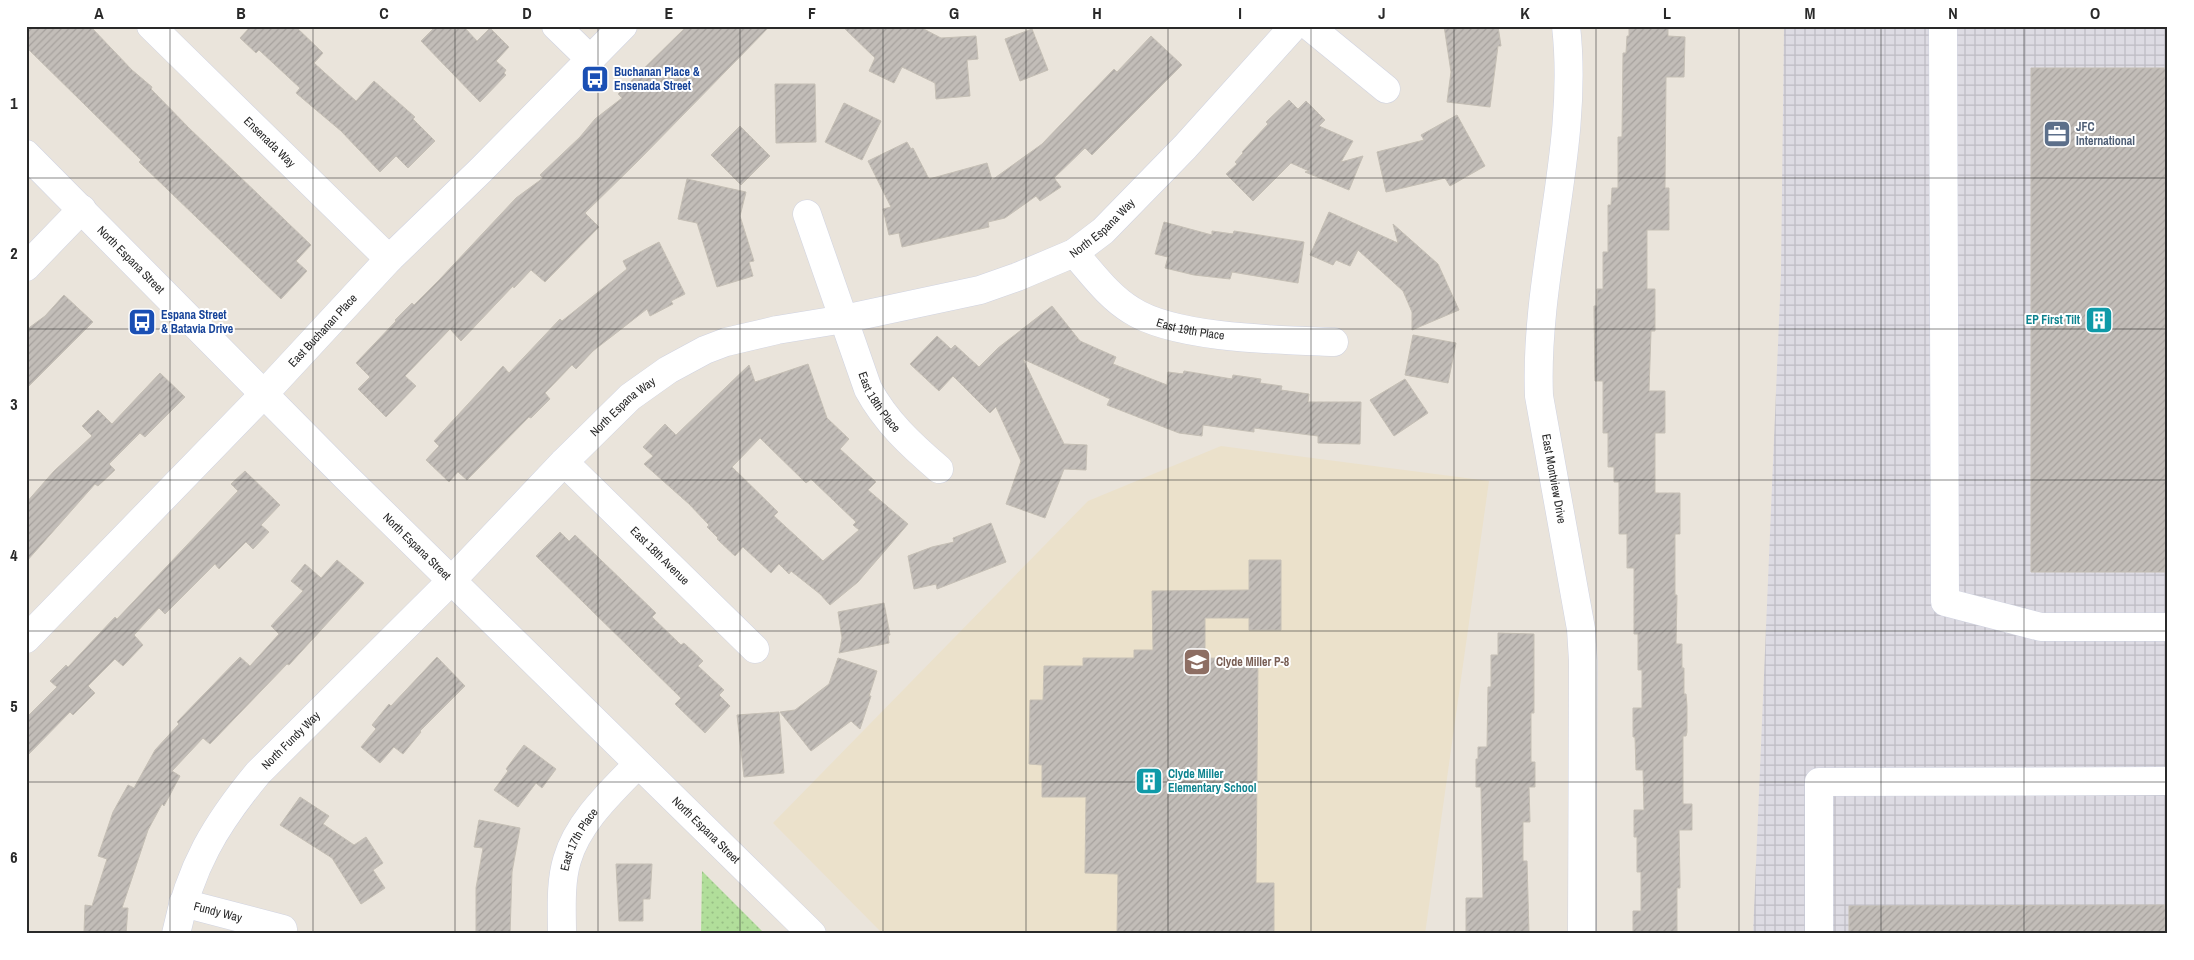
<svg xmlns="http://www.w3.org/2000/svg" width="2194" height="960" viewBox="0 0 2194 960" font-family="'Archivo Narrow',sans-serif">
<defs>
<pattern id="industrial-grid" width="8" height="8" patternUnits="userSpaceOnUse" patternTransform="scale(1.25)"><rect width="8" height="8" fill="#dddbe3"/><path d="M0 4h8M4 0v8" fill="none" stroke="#bebcc3"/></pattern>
<pattern id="grass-dots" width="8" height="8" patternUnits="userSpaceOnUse" patternTransform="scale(1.25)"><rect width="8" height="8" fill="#b1de9a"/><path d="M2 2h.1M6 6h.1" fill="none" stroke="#98be85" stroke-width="1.8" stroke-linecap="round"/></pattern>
<pattern id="building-hatch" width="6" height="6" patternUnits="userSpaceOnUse" patternTransform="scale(1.25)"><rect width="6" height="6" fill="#c2bdb8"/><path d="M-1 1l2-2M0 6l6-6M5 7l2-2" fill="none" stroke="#a7a29e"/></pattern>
</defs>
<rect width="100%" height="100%" fill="#eae4db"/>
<!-- industrial -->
<path fill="url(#industrial-grid)" d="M1784,26H2168V934H1753L1781,274Z"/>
<!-- education -->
<path fill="#ebe1cb" d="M1221,446L1489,481L1425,934H883L773,823L1088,501Z"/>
<!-- grass -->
<path fill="url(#grass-dots)" d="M702,871L765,934H701Z"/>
<!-- building -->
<path fill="url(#building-hatch)" stroke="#c5bfb5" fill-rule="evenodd" d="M26,26H90L132,70L152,87L151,89L189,128L311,245L296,261L307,271L281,299L139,162L141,160L26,47Z
M251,26H295L323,53L314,63L356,101L374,81L415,117L413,119L435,141L408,168L396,156L380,172L341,131L296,93L300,88L259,50L256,53L240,38Z
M436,26H463L477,41L490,28L509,47L496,61L506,70L504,73L506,75L480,102L421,41Z
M687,26H770L638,161L585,213L599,227L545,282L531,270L514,288L513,286L461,341L450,329L405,376L416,386L386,417L358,389L370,377L356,363L396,321L395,320L412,303L414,305L440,279L516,198L543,178L540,175L580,137L595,119L622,98L618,94Z
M842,26H918L941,38L976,36L978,59L967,60L970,96L936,99L935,83L902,67L894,83L869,71L875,58Z
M1444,26H1498L1501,46H1498L1490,107L1447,102L1451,72Z
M1629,26H1668V36L1685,37L1684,77H1666L1665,188H1669V230H1647V289H1655V331H1651L1649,391H1665V433H1655V493H1680V534H1675V595H1677L1676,644H1682V668H1684V694H1686L1687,706V732L1686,736H1683V804H1692V830H1679L1680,881V888H1677V934H1633V911H1641V872H1637V837H1634V810H1644L1643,770H1636L1635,737H1633V708H1642V670H1638V634H1634V568H1627V534H1619V482H1614V467H1608V433H1603V381H1595L1594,306H1597V289H1603V252H1608V205H1611L1612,188H1618V137H1622L1623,53H1626L1627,36H1629Z
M1032,29L1048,70L1020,81L1005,39Z
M1151,36L1182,65L1092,155L1085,148L1054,178L1061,187L1040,201L1036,196L1005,218L988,222L989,227L902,247L899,233L889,235L883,209L891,207L868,161L907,142L911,149L913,148L929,179L987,163L992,180L1042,144L1114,69L1117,72Z
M2031,68H2168V572H2031Z
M775,84H815L816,142L776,143Z
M1289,100L1298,109L1306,101L1325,120L1319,126L1353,141L1341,162L1363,156L1349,190L1305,172L1309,171L1291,163L1253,201L1226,174L1237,164L1235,162L1243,153L1242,152L1268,124L1266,122Z
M844,103L881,121L862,160L825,142Z
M1457,115L1485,166L1450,186L1445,178L1386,192L1377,152L1424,140L1421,135Z
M740,126L770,156L741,185L711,155Z
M687,179L746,192L740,216L754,261L749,262L753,276L717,287L697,223L678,219Z
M1329,212L1398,243L1393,224L1438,264L1459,310L1412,330V312L1403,291L1358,250L1350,266L1336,260L1333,265L1310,255Z
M1164,222L1212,235V231L1233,234L1234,231L1304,242L1298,283L1232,272L1230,279L1194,275L1165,268L1168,257L1155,254Z
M659,242L685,294L671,301L673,304L650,316L647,309L593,351L576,369L572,365L545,393L550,399L531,418L529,417L467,480L458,472L449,482L426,460L439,446L434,441L503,366L509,373L560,319L562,321L627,269L623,261Z
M64,295L93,322L26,389V330L45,316Z
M1052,306L1080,341L1116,357L1113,364L1167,385L1168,372L1183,374L1184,371L1232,379L1233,375L1261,379L1260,383L1282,386L1281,390L1309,394L1308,402H1361L1360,444L1318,443V436L1254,428V432L1203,425L1202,436L1179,433L1107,405L1110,399L1023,359L1064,444L1087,445L1086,470L1064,469L1045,518L1006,504L1021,461L996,407L990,413L953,376L939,391L910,364L937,336L951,349L955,345L979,367L998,348Z
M1413,335L1456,343L1448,383L1405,375Z
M808,364L827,418L849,439L840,449L876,482L868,490L908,524L858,582L830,605L820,594L791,571L789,574L779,564L771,573L743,547L735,556L717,539L718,538L707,527L709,525L689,504L644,464L653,456L643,447L665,424L676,435L749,365L755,382ZM760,438L806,483L811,479L856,522L853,525L859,530L823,561L774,516L778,512L732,467Z
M160,373L185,397L145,437L140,433L109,464L115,470L98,486L95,484L26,562V503L54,471L92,436L82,426L98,410L112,424Z
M1405,379L1428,413L1394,436L1370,400Z
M245,471L280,505L261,525L269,532L253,549L246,542L219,569L215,564L165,614L159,608L134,635L143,645L123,666L115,659L88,686L95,693L73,715L70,712L26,757V718L57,687L50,681L66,665L68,667L115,617L117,619L238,491L231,484Z
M991,523L1006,562L937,589L936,584L914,589L908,556L932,547L954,542L953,538Z
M560,532L569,541L575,535L656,613L652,617L681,645L684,643L703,661L698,666L724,690L719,695L730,706L705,733L675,704L681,698L536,556Z
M337,560L364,583L289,665L287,664L210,744L203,738L172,771L180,776L164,806L162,804L148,830L122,908H128L126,934H91L84,932L85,905L92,906L107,859L98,856L113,812L128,785L134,788L155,750L179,724L177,722L240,657L250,666L279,634L271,626L303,591L291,581L305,564L321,578Z
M1249,560H1281V630H1249V618H1205V658L1258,659L1256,883H1274V934H1117L1118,874L1085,873L1086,797H1042V765L1029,764L1030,700H1043L1044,666H1083V658H1134V650H1153L1152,591L1249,590Z
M884,603L890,635H888L889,643L839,653L842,638L838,612Z
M1498,633L1534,634V713H1531V762H1535V787H1529L1530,822H1523V861H1527L1529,934H1466V898H1483L1481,787H1476V759H1478V747H1487L1488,687H1491V655H1498Z
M437,657L465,686L420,731L421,732L403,754L394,747L380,763L361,747L376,729L372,725L389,704L391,706Z
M838,658L877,671L869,696H871L860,729L851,721L811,751L780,712L795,710L829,684Z
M779,712L784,773L744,777L737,715Z
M524,745L556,769L542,788L536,783L518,807L494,790L508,771L506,769Z
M300,797L329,816L323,824L354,845L366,837L383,863L373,870L385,888L361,904L332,858L280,825Z
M479,820L520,828L512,872L510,934H476V888L483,848L474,847Z
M616,864H652L650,899H643V921H619Z
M2168,905V934H1849V906Z"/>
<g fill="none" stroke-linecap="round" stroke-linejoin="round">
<!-- minor casing -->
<g stroke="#d0d3e1" stroke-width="29">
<g id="minor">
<path id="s1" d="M151,26L389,259"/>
<path d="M556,26L591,60"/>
<path d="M1309,26L1386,89"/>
<path id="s2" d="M1566,26C1580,149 1534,272 1539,396L1581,629L1583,661L1582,934"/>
<path d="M1943,26L1945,602L2041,627H2168"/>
<path id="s3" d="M26,154L347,478L812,934"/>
<path id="s4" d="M807,214L868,389C886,422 911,445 939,469"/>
<path id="s5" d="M1074,253C1092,273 1108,296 1131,310C1175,339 1281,340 1334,342"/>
<path d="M26,267L82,209"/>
<path id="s6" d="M564,462L755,649"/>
<path id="s7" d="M26,639L263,395L389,259L481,170L623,26"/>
<path id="s8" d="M183,903L283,929"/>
<path id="s9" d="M176,934C190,867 215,825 258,773L452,580L564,462L630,397L668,370L705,350L726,342L777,330L844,319L980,290L1017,277L1074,253L1103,231L1185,147L1294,26"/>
<path id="s10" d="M562,934C562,910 560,883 567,860C578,822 611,792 638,764"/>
<path d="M1819,934V782L2168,781"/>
</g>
</g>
<!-- path -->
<path stroke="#c3c3c3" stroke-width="3" stroke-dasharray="4 2.5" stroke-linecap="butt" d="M2167,867H2168"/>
<!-- minor -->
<use href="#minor" stroke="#fff" stroke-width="28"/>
</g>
<!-- grid -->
<path fill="none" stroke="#292929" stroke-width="1" stroke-opacity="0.55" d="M170,26V934M313,26V934M455,26V934M598,26V934M740,26V934M883,26V934M1026,26V934M1168,26V934M1311,26V934M1454,26V934M1596,26V934M1739,26V934M1881,26V934M2024,26V934M26,178H2168M26,329H2168M26,480H2168M26,631H2168M26,782H2168"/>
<!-- icons -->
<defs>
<g id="bus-square" transform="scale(1.4375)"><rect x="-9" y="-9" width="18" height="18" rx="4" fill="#1a4fb4" stroke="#fff"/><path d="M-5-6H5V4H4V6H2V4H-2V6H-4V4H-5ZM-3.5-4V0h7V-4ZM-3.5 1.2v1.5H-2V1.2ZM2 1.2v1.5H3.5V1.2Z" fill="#fff"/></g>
<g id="office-square" transform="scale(1.4375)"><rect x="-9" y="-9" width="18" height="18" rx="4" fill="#5c6f8a" stroke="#fff"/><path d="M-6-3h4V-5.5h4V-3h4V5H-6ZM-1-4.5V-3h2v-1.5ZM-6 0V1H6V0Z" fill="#fff"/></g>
<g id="building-square" transform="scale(1.4375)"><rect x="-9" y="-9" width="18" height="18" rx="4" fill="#0f9aa8" stroke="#fff"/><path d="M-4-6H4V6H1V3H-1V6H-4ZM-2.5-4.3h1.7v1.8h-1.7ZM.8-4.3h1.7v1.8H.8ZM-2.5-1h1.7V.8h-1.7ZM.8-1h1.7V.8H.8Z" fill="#fff"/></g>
<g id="school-square" transform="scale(1.4375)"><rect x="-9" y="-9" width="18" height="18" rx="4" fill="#8d6e63" stroke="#fff"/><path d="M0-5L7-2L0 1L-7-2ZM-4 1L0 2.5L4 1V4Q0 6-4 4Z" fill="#fff"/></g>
</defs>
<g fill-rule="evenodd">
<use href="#bus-square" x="595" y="79"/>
<use href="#office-square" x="2057" y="134"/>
<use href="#building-square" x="2099" y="320"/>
<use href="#bus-square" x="142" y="322"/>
<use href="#school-square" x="1197" y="662"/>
<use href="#building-square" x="1149" y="781"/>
</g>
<g text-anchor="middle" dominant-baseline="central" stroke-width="4" stroke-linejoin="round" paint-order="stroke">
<!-- transit labels -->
<g font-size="12" font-weight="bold" fill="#164399" stroke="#fff" text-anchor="start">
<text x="614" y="72">Buchanan Place &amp;<tspan x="614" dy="14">Ensenada Street</tspan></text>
<text x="161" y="315">Espana Street<tspan x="161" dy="14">&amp; Batavia Drive</tspan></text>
</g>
<!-- service labels -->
<g font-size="12" font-weight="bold" fill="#4e5e75" stroke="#fff" text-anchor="start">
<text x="2076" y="127">JFC<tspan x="2076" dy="14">International</tspan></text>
</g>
<!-- street labels -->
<g font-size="12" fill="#292929" stroke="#fff">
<text stroke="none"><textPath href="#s1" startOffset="166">Ensenada Way</textPath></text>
<text stroke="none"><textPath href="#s9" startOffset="1221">North Espana Way</textPath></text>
<text stroke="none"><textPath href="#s3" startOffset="149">North Espana Street</textPath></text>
<text stroke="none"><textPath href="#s5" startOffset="144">East 19th Place</textPath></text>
<text stroke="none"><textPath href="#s7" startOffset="428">East Buchanan Place</textPath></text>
<text stroke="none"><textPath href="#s4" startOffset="202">East 18th Place</textPath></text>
<text stroke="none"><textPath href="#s9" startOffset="700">North Espana Way</textPath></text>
<text stroke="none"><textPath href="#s2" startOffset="456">East Montview Drive</textPath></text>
<text stroke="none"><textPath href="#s3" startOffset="554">North Espana Street</textPath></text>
<text stroke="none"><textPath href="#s6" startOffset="134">East 18th Avenue</textPath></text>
<text stroke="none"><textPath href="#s9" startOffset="229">North Fundy Way</textPath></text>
<text stroke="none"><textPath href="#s3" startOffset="959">North Espana Street</textPath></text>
<text stroke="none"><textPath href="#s10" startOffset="98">East 17th Place</textPath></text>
<text stroke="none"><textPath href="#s8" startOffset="36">Fundy Way</textPath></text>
</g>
<!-- culture labels -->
<g font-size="12" font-weight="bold" fill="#0d838f" stroke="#fff" text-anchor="end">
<text x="2080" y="320">EP First Tilt</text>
<text x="1168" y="774" text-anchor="start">Clyde Miller<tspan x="1168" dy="14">Elementary School</tspan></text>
</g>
<!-- education labels -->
<g font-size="12" font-weight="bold" fill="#785e54" stroke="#fff" text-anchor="start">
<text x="1216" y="662">Clyde Miller P-8</text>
</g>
</g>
<!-- border -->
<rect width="2194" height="960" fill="none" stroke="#ffffff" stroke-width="55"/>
<rect x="28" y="28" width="2138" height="904" fill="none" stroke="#292929" stroke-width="2"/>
<g font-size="16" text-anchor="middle" font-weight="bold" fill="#292929">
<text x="99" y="19">A</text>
<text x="241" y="19">B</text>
<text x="384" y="19">C</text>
<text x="527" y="19">D</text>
<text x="669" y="19">E</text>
<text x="812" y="19">F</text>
<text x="954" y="19">G</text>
<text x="1097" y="19">H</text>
<text x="1240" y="19">I</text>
<text x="1382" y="19">J</text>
<text x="1525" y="19">K</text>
<text x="1667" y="19">L</text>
<text x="1810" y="19">M</text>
<text x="1953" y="19">N</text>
<text x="2095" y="19">O</text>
<text x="14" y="109">1</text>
<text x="14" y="259">2</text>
<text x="14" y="410">3</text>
<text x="14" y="561">4</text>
<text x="14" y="712">5</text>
<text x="14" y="863">6</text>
</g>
</svg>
